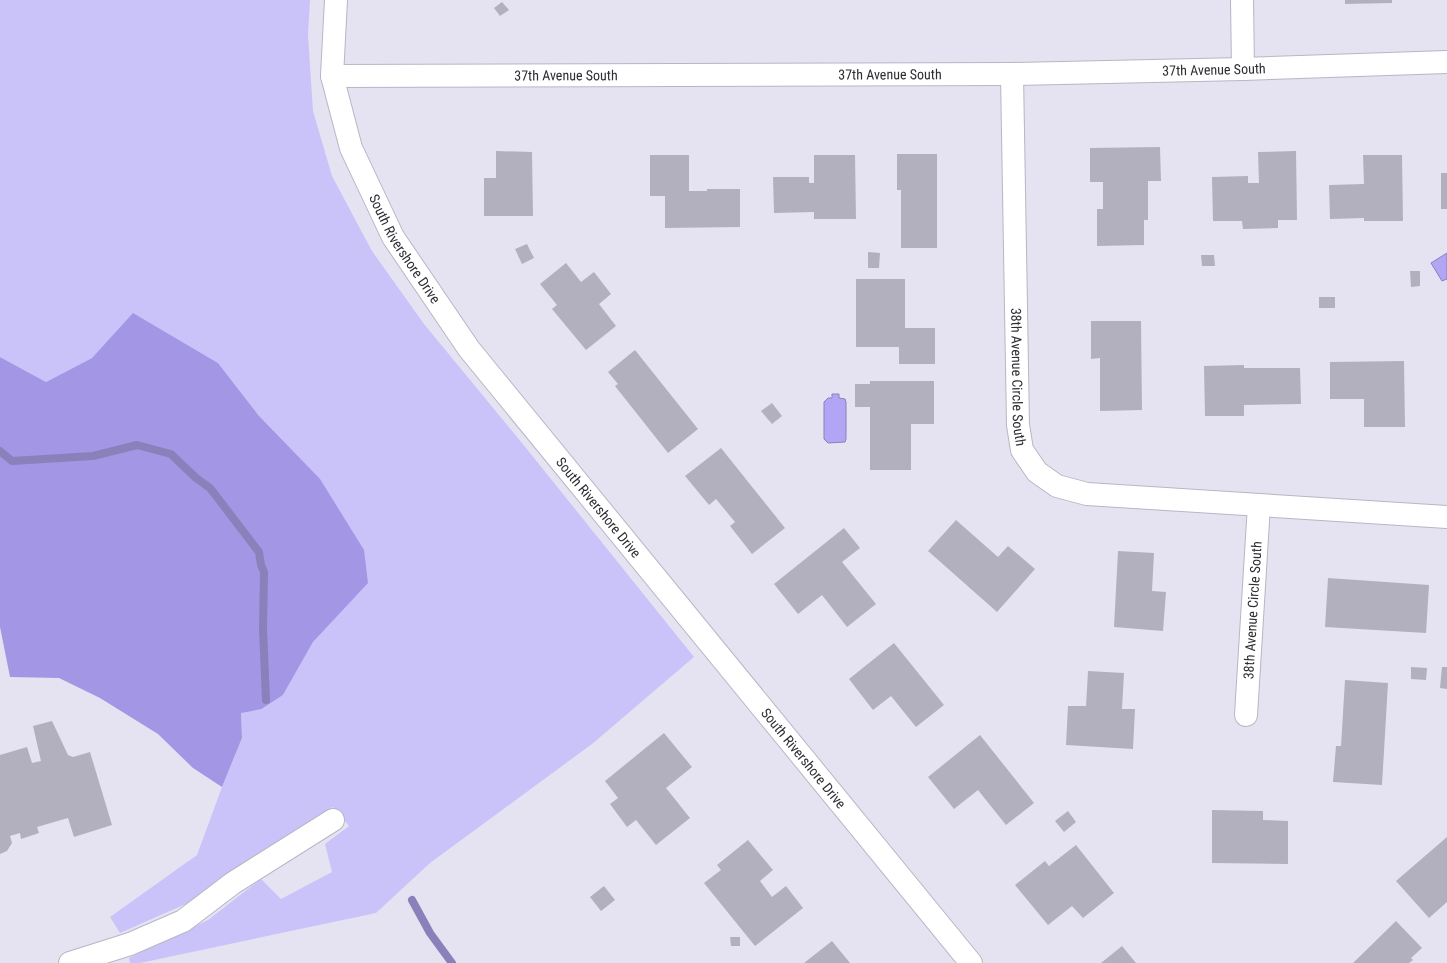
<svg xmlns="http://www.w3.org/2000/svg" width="1447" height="963" viewBox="0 0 1447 963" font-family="'Roboto Condensed',sans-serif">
<rect width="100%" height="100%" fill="#e5e3f2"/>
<!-- green -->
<path fill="#cac3f9" d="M0,0H310L308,35L313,111L332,176L372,251L424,324L522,443L694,657L592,744L430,863L376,913L140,963H130L129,958L208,920L261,879L281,899L332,872L325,844L349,826L333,807L243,863L188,903L120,933L110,917L197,855L222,787L242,738L241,712L263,709L283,695L313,642L367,583L259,416L218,363L134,314L92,358L46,382L0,357Z"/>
<!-- forest -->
<path fill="#a396e5" d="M133,313L218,363L259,416L320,479L364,550L368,583L313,642L283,695L262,709L241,713L242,738L222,787L193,768L158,734L100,698L59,678L10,677L0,627V357L46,382L92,358Z"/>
<!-- water -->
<path fill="#b2a5f5" stroke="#8a81bb" d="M1447,253V279L1442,281L1431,263Z
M832,394H839V398L845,399L846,402V439L845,442L828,443L824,439V402L828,398H832Z"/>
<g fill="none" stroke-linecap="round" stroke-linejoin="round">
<!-- stream -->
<path stroke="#8a81bb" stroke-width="8" d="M0,451L12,461L93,456L137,445L171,454L196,478L210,488L259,552L261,565L264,572L263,629L266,700
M412,900L430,933L452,963"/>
</g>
<!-- building -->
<path fill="#b2b0bf" d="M1345,0H1392V3L1345,4Z
M502,2L509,10L500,16L494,8Z
M1160,147L1161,181H1148V220H1144V245L1097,246V209H1103V182H1090V148Z
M496,151L532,152L533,216H484V178H496Z
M1296,151L1297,220H1278V228L1243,229L1242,221H1213L1212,177L1248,176V183H1259L1258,152Z
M897,154H937V248H901V190H897Z
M650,155H689V191H707V189H740V227L665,228V196H650Z
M814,155H855L856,219H814V212L774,213L773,177H809V183H814Z
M1363,155H1402L1403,221H1364V218L1330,219L1329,185L1364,184Z
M1441,173H1447V209H1441Z
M527,244L534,258L522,264L515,249Z
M868,252L880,253L879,268H868Z
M1201,255H1214L1215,266H1202Z
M566,263L581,282L594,272L611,294L599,304L616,326L586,350L552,309L557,305L540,284Z
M1410,271H1420V286L1411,287Z
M856,279H905V328H935V364H899V347H856Z
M1319,297H1335V308H1319Z
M1091,321H1141L1142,410L1100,411V358L1091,359Z
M635,350L698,429L668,453L615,386L618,384L608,372Z
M1404,361L1405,427H1364V399H1330V362Z
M1244,365V368H1300L1301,404L1244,405V416H1205L1204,366Z
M870,381H934V424H911V470H870V407H855V384H870Z
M772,403L782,416L772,424L761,411Z
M721,448L785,528L752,554L730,526L735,522L716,499L709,505L685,476Z
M956,520L998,557L1008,546L1035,569L997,612L928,551Z
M844,528L860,548L842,562L876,604L847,627L822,595L798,614L774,584Z
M1118,551L1154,553L1152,591L1166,592L1163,631L1114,627Z
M1328,578L1429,585L1426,633L1325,627Z
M894,643L944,705L916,727L891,696L873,710L849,679Z
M1411,667L1427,668L1426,680L1411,679Z
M1442,667H1447V689L1440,688Z
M1088,671L1124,673L1122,709H1135L1133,749L1066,745L1068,706H1086Z
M1345,680L1388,683L1382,785L1333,782L1336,746H1341Z
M52,721L68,755L73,757L90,752L112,825L74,837L68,818L37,827L39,833L21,839L20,833L10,836L12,843L7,851L0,854V755L27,747L32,763L41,761L33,726Z
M664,733L692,767L666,788L690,818L656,845L636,820L627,827L610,804L618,798L605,781Z
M980,735L1034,803L1006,825L978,790L954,809L928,777Z
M1212,810L1263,811V820L1288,821V864L1212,863Z
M1068,811L1076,822L1064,832L1055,821Z
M1447,837V902L1429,918L1396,881Z
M748,840L773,870L760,881L772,897L786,886L803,908L755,946L704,883L721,870L717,865Z
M1076,845L1114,893L1083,918L1072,906L1048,925L1015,885L1045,861L1049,866Z
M604,886L615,900L601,911L590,897Z
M1396,921L1422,948L1411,958L1413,960L1409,963H1353Z
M730,937H740V946H731Z
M832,941L850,963H804Z
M1122,946L1136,963H1101Z"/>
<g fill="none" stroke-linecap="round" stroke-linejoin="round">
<!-- minor casing -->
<g stroke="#b7b6c5" stroke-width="24">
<g id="minor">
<path id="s1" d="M336,0L332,76L351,148L393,237L469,349L971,963"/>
<path d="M1242,0L1243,69"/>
<path id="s2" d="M1012,74L1018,425L1022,450L1037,472L1057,486L1087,494L1447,517"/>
<path id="s3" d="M332,76L1012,74L1243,69L1447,62"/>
<path id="s4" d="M1246,715L1259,505"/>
<path d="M70,963L130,944L183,921L233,883L333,820"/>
</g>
</g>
<!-- minor -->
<use href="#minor" stroke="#fff" stroke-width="22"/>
</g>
<g text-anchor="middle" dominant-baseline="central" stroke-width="3.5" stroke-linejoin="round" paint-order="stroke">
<!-- street labels -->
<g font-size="14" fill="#2e2d33" stroke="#f2f1fd">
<text stroke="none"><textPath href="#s3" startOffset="882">37th Avenue South</textPath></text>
<text stroke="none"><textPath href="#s3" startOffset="558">37th Avenue South</textPath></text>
<text stroke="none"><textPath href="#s3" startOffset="234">37th Avenue South</textPath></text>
<text stroke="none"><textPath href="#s1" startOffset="265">South Rivershore Drive</textPath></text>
<text stroke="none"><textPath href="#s2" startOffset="303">38th Avenue Circle South</textPath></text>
<text stroke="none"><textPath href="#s1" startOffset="589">South Rivershore Drive</textPath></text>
<text stroke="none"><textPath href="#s4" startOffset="105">38th Avenue Circle South</textPath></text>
<text stroke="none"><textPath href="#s1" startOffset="913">South Rivershore Drive</textPath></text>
</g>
</g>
</svg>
